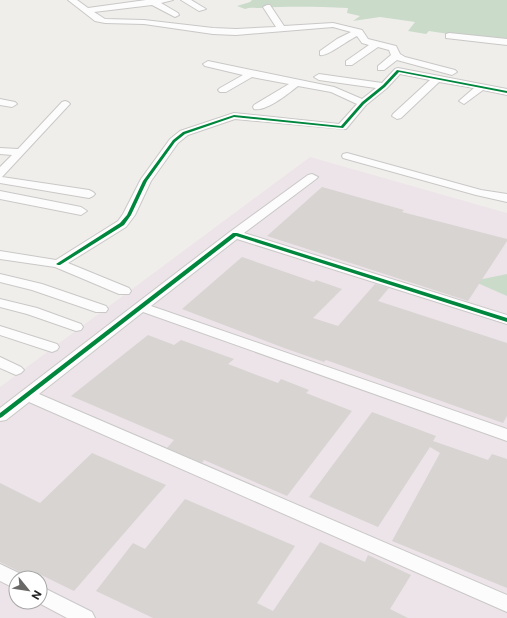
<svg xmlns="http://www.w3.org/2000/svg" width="507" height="618" viewBox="0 0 507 618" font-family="'Public Sans',sans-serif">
<rect width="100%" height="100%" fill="#f0eeeb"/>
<!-- industrial -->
<path fill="#ede4e9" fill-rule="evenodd" d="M310,157L507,213V618H0V387ZM16,578H40V602H16Z"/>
<!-- cemetery -->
<path fill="#cadbca" d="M252,0H507V43L429,31L426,34L408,31L415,22L380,17L353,21L360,16L347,13L348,8C318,7 290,6 260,8C254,8 250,7 245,9L237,6L250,2Z
M507,274V296L473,281Z"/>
<!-- building -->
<path fill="#d7d4d2" d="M322,187L404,210L402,212L507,239V241L468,301L267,236Z
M242,257L314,282L316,280L342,289L313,318L338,326L375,284L389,288L378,301L507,343V416L503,423L326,360L324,362L284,348L182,309Z
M148,335L174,345L181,340L234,359L228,364L278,383L281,379L309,390L306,393L352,411L287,496L204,460L202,463L167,448L174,440L71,396Z
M372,412L436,436L433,441L488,460L492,454L507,459V588L392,541L440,453L430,447L378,527L309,497Z
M92,453L166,485L74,591L33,571L28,576L0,562V483L40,503Z
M185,499L295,546L257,603L273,611L320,542L365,562L368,555L411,575L390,609L408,618H153L96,591L133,543L145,549Z"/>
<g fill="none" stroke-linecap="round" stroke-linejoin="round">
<!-- minor casing -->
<g stroke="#c9c8c7" stroke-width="2">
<path id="minor" d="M68,0H77L88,8L146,0H173L161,3L178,13L179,15L175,17L152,5L94,12L105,19L144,20L213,28L236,29L276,27L263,7L267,5H270L284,26L333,23L362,30L368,39L396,46L400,54L405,57L455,70L457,72L452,75L397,60L384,70H378V66L391,55L389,50L378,47L352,65H346V61L369,45L362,43L357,36C348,40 327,57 320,55V51L337,39L351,32L333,27L236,35L213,34L144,24L105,23L95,21Z
M181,0H191L206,9L199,11Z
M449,33L507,39V45L446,38V34Z
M208,61L334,87L362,99L376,88L319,80L314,77L319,74L382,83L395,69L398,68L507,89V95L483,90L464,104L459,101L474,88L439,82L401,118L397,119L392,116L393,114L430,80L400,74L387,88L366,105L346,129L235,119L188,135L178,143L151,181L135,215L126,227L68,263L129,288L131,291L129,294H119L55,267L0,259V251L56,260L118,221L123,214L141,179L170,139L180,131L234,113L339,124L357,104L331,92L298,86C289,93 266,112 254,109L253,107L254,105L289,84L252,77L226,92H220L218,90L220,88L243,75L205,66L203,64Z
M0,99L15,102L17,104L12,107L0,105Z
M65,101L68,102L70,104L68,106L2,177L89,190L93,192L95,194L93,196L89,198L0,183V167L12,155L0,154V148L18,149L62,102Z
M347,153L481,190L507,194V202L476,195L343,158L342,156L343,154Z
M312,174L318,177L316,179L244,233L507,315V324L237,239L151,306L507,429V441L143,312L39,394L507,595V612L29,402L6,420L0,421V408L231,231L308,175Z
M0,191L81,207L87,211L81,215L0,199Z
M0,274L42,284L106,306L108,309L106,312H96L32,290L0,282Z
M0,299L37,308L81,324L83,327L81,330L76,331L27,314L0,307Z
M0,326L57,344L59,347L57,350L52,352L0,335Z
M0,357L21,367L24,370L21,373L16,375L0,368Z
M0,564L23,575L24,578H16V589L0,581Z
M40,586L92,612L95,618H67L37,602H40Z"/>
</g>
<!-- minor -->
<use href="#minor" fill="#fdfcfc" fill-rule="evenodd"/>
<!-- cycleway casing -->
<g stroke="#fff" stroke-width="3">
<path id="cycleway" d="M397,70L507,91V93L399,72L385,87L364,104L343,128L234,117L185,134L175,142L147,181L131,215L124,225L60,265H58L56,264L120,223L127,215L143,181L173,140L183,132L234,115L341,126L362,102L383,85Z
M233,233H237L507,318V322L236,236L2,417L0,418V413Z"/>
</g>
<!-- cycleway -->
<use href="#cycleway" fill="#00873e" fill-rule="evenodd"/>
</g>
<!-- north arrow -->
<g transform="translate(28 590) rotate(120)"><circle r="19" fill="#ffffff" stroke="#a7a7a7"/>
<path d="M0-3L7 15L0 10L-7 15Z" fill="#6a6968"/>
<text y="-6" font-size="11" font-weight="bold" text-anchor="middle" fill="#222222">N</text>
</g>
</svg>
